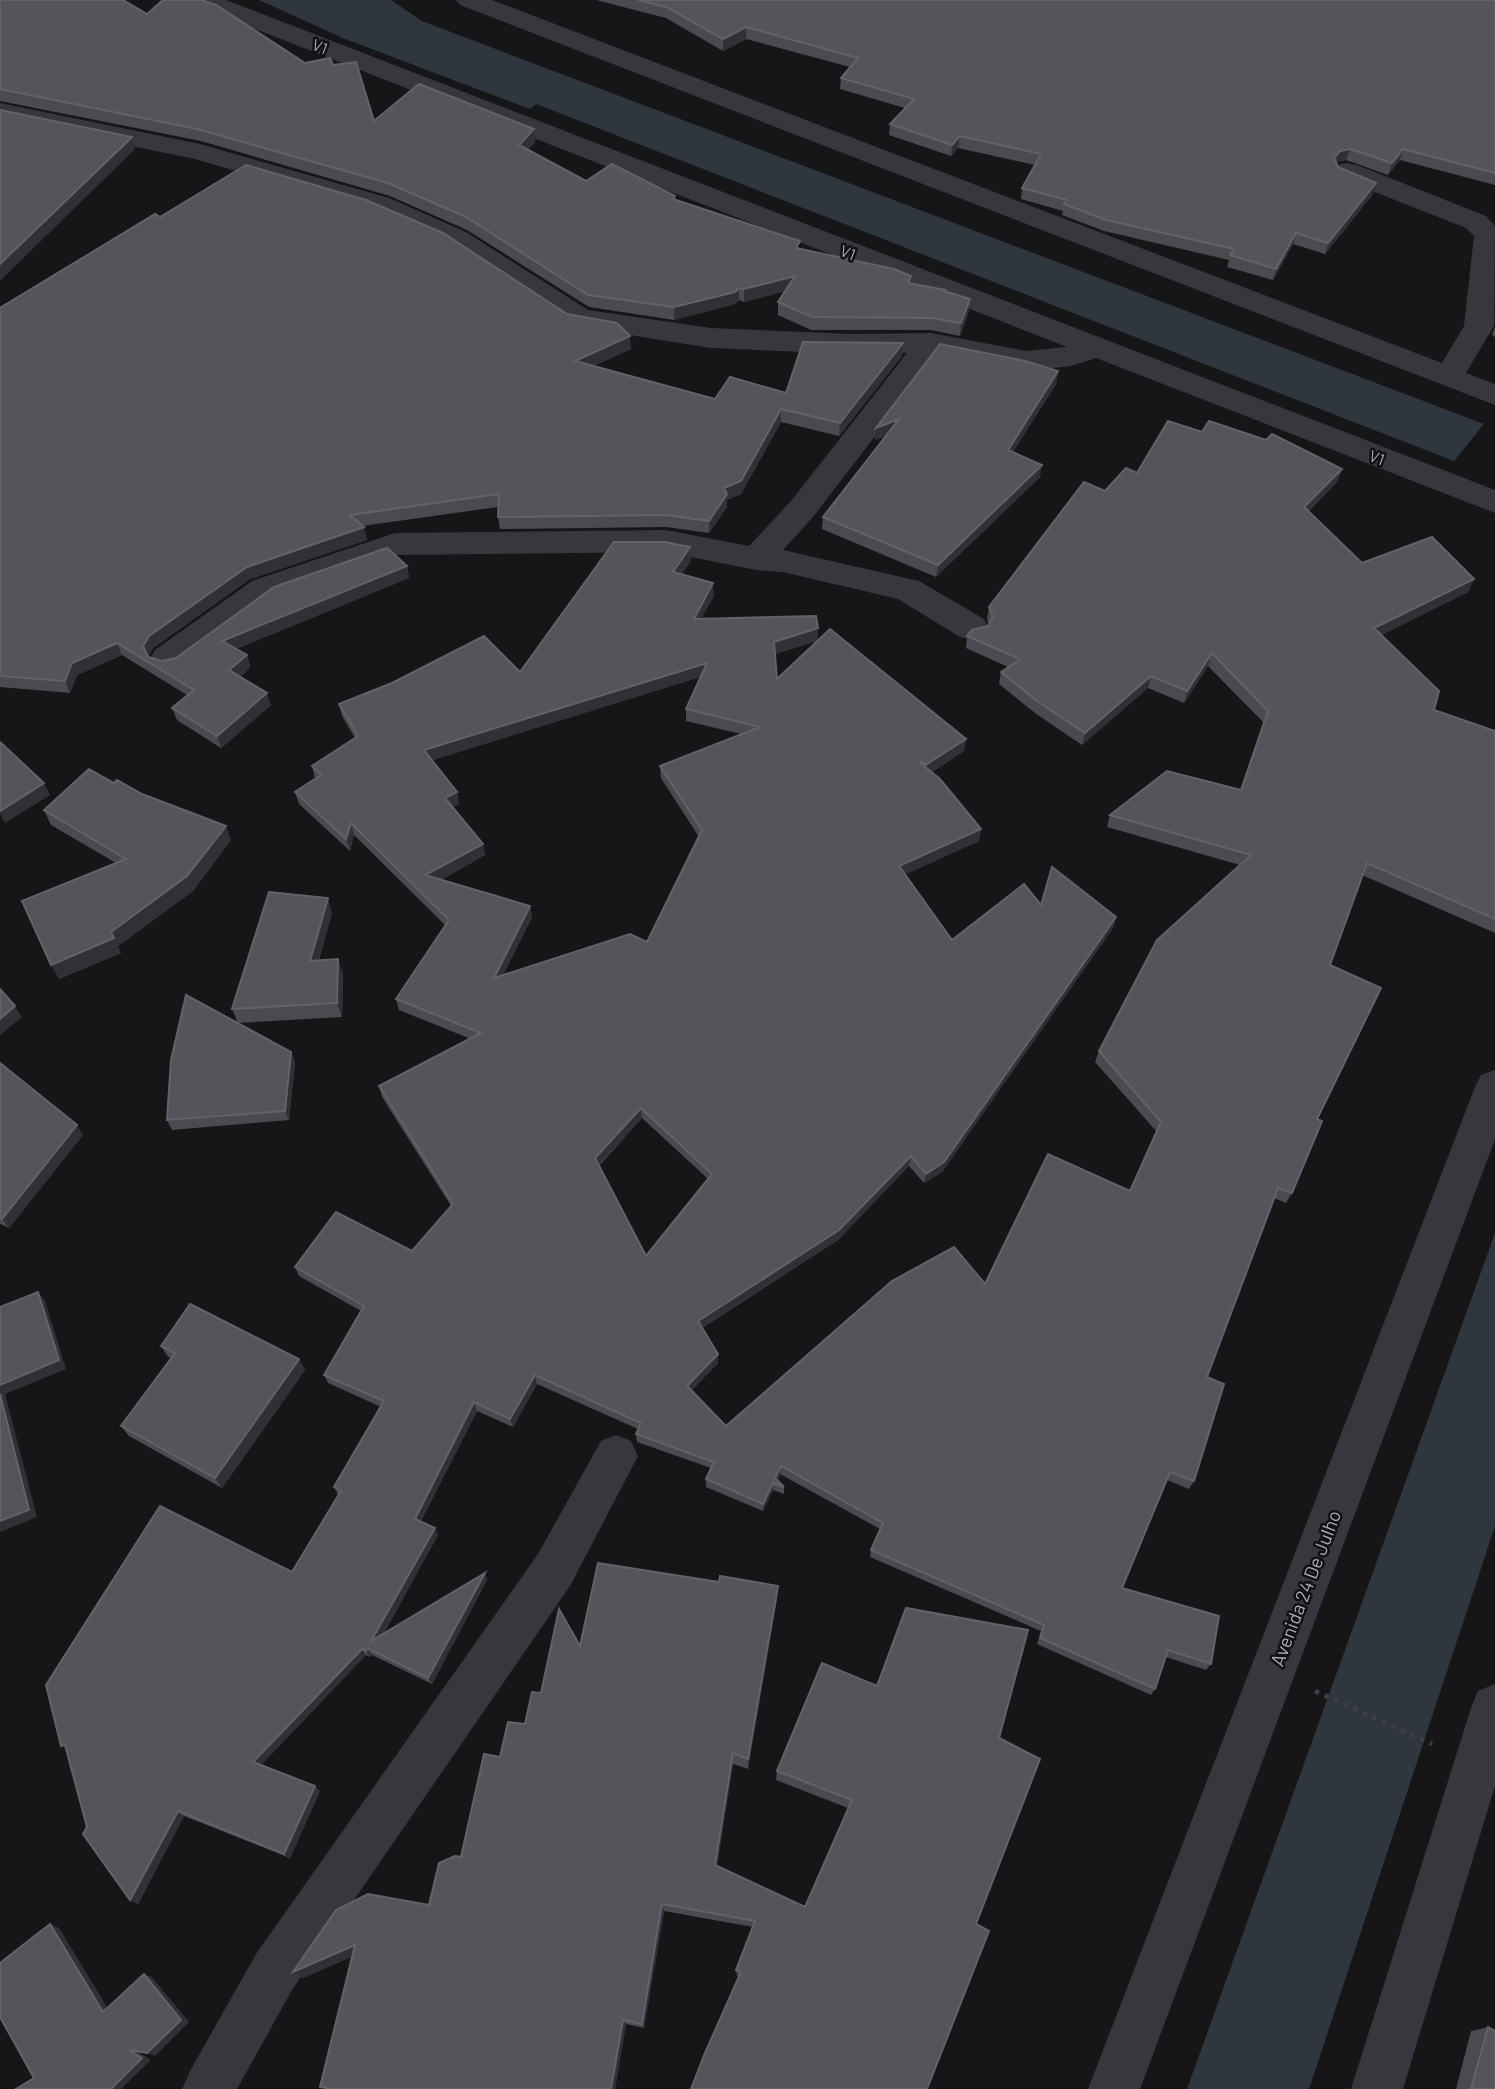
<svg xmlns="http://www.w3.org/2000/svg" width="1495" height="2089" viewBox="0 0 1495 2089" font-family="Barlow,sans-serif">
<rect width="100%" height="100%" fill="#161618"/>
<!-- water -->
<path fill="#2f363d" d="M259,0H391L422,21L1484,424L1454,461L536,104L530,109L345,39Z
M1495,1233V1526L1309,2089H1187Z"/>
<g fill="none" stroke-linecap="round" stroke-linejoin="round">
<!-- path -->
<path stroke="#3d3f44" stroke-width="5" stroke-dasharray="4.5 6" stroke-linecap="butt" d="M1315,1691L1432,1744"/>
<!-- minor -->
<path fill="#37383d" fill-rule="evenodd" d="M190,0H226L1495,490V513L1096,358L1071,366L1026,371L938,354L813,517L783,550L919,581L984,619L989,628L984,637L972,640L960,637L898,599L783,572L756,570L666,552L397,555L276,597L179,668L167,671L155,668L150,659L155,650L252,581L395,533L666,530L749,546L791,501L907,353L852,354L711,348L580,327L570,325L446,244L369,210L195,159L0,119V103L200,144L389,198L466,232L588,310L711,328L852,334L931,333L1026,351L1067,347L194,5Z
M456,0H492L1442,363L1464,326L1474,236L1466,228L1337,177L1333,171L1337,165L1347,163L1357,165L1486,216L1495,226L1494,326L1466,373L1495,384V405L460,5Z
M1495,1070V1139L1140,2089H1088L1475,1087L1481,1075Z
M616,1435L631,1441L638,1456L570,1586L292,1990L237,2089H182L190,2071L256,1954L538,1554L601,1441Z
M1495,1684V1786L1403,2089H1351L1471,1708L1478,1691Z"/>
</g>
<!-- wall -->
<path fill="#4a4a50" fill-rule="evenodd" d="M0,0L147,14L305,63L333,65L374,121L535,142L528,150L586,181L675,196V200L800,248L911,276L910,283L970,299L969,311L960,336L931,330H811L778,315V302L785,291L744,302L739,300L735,304L674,320L589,307L467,230L390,196L201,141L0,101Z
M596,0H1495V185L1400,160L1388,175L1346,160L1336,162L1338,167L1373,194L1325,254L1293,244L1273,280L1227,267L1229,260L1104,231L1062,215L1063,211L1021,199L1022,188L1035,165L958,148L951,156L889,135L890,124L905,108L840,89L841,78L850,67L746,39L723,51L666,18Z
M160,217L567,314L631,349L593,366L715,399L786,393L902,356L839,436L781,422L741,494L727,500V507L709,533L666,527L500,529L498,517V507L362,526L367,540L250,579L153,648L148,657L162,661L176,658L407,566L409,578L236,649L247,655L250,667L240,677L271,705L221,748L177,720L172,708L187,695L122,655L77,675L70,693L0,687V308Z
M1495,327V337L1492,335Z
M1058,371L1056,384L1013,452L1040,477L936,577L822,529L823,517L886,436L875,440L876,428Z
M1202,432L1342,469L1337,482L1308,512L1362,563L1474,579L1468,592L1381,635L1434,710L1495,731V933L1362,875L1330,965L1317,1119L1292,1193L1286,1203L1274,1198L1207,1377L1194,1481L1189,1489L1167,1480L1122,1588L1211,1664L1206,1670L1166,1657L1155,1689L1151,1695L1037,1644L1041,1631L870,1557L871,1550L880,1529L780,1474L778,1480L784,1487V1494L773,1490L763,1511L706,1487V1479L711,1468L637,1442L636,1434L638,1429L537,1384L513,1427L477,1411L421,1521L438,1535L383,1634L487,1580L432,1684L372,1655L370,1657L366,1655L261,1765L320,1791L290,1858L184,1816L138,1904L130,1900L87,1827L292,1572L338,1495L334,1487L381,1407L328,1383L324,1375L361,1311L299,1276L295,1267L412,1251L451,1206L382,1097L379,1086L471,1039L399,1010L396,999L445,925L354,835L350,851L299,804L295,792L315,779L312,766L355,738L342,716L339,704L520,672L691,560L681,575L714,596L701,619L818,628V640L966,739L964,751L932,772L981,829L979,841L905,874L952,940L1041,905L1116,917L1113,928L942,1172L924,1183L909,1166L838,1240L702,1328L718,1354V1363L692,1390L726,1426L985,1284L1130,1191L1157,1132L1095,1062L1099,1051L1240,865L1107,827L1110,815L1241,790L1264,723L1208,666L1184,703L1148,688L1082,745L1035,713L999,684L1001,672L1008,667L966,648L967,636L988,626L989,624L987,620L989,607L1105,491L1137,473ZM817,641L777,679L775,654ZM700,677L686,709V721L741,734L660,766L661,778L699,837L647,942L503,975L532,917L530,906L441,880L485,855L483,844L452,807L459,804L457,792L432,760ZM642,1118L708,1179L646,1256L599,1166Z
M114,783L142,794L231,840L193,891L118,946L121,953L59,979L116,863L51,825L44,810Z
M332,913L319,960L343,974L342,1017L238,1023L232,1009Z
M291,1052L295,1062L289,1120L172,1130L167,1120Z
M0,1063L83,1135L9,1228L0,1224Z
M161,1346L299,1359L305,1370L222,1488L129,1436L121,1426L171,1358L168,1357Z
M777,1599L748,1769L733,1764L717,1866L805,1907L848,1808L776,1780L777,1771L999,1738L739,1977L737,1976L736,1970L753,1927L664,1911L644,2028L626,2024L615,2089H328L320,2087L353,1956L303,1978L429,1905L461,1857L500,1757L525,1724L541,1693L580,1646Z
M1488,2027L1495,2089H1456L1471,2031Z"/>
<!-- shaded-wall -->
<path fill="#313135" d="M746,27V39L723,51V39Z
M534,129L535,142L520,158L519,145Z
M960,136L958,148L951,156L952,145Z
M132,137L135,149L0,281V264Z
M1350,149L1346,160L1336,162L1334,158L1340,151Z
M1403,149L1400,160L1388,175L1392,163Z
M1376,183L1373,194L1325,254L1328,243Z
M1296,233L1293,244L1273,280L1276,269Z
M795,276V289L744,302V289Z
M739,288V300L735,304L674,320V307Z
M970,299L969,311L960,336L961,323Z
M630,336L631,349L576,374L575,361Z
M903,343L902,356L839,436L840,423Z
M1058,371L1056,384L1006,463L1008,450Z
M781,409V422L741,494L727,500V507L709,533V521L724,488Z
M899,419L898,431L875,440L876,428Z
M1042,465L1040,477L936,577L938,565Z
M1342,469L1337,482L1299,520L1304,507Z
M364,527L367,540L250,579L153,648L148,658L143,646L149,636L247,567Z
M690,547L691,560L673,585V572Z
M407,566L409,578L227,653L222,641Z
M1474,579L1468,592L1370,641L1374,628Z
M713,583L714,596L694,632V619Z
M818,628V641L774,654V642Z
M117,643L122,655L77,675L70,693L65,681L72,663Z
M1212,653L1208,666L1184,703L1187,691Z
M247,655L250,667L233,682L229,670Z
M707,663V675L427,762L424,750Z
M1151,676L1148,688L1082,745L1085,733Z
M267,693L271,705L221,748L217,736Z
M966,739L964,751L926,776L927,764Z
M44,783L50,795L5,823L0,813V811Z
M457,792L459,804L447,810L445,798Z
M351,823L354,835L350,851L346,839Z
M226,826L231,840L193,891L118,946L111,932Z
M981,829L979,841L898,878L899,866Z
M483,844L485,855L428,887L425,875Z
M328,898L332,913L315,975L310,961Z
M530,906L532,917L496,989L494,978Z
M1116,917L1113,928L942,1172L924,1183L926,1174Z
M114,938L121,953L59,979L51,965Z
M338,959L343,974L342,1017L337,1003Z
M15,1006L22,1017L0,1035V1019Z
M291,1052L295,1062L289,1120L285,1111Z
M641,1108L642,1118L596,1168L595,1158Z
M77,1125L83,1135L9,1228L2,1219Z
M911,1156L909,1166L838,1240L698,1330V1321Z
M38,1292L45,1301L66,1369L5,1394L37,1517L0,1532V1385Z
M718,1354V1363L688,1394L687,1386Z
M299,1359L305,1370L222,1488L215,1478Z
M535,1375L537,1384L513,1427L510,1419Z
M474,1402L477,1411L418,1526L415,1519Z
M781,1466L780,1474L775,1485V1478Z
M773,1483V1490L763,1511V1504Z
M435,1528L438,1535L376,1648L371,1641Z
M485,1573L487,1580L432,1684L428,1678Z
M778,1586L777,1599L748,1769V1759Z
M367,1648L372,1655L370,1657L366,1651Z
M362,1649L366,1655L259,1767L253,1762Z
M733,1753V1764L716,1873L715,1865Z
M315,1786L320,1791L290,1858L284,1854Z
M178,1811L184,1816L138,1904L130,1900Z
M662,1904L664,1911L644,2028L642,2024Z
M50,1924L59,1928L112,2015L103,2012Z
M355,1945L364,1951L303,1978L293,1972Z
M144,1974L152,1977L189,2022L155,2056L147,2053Z
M623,2020L626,2024L615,2089H611Z
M129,2050L138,2052L151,2060L121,2089H111Z"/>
<!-- building -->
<path fill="#54555b" stroke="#626269" stroke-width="2" fill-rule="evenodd" d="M0,0H123L147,14L163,0H201L216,5L305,63L330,58L333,65L356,62L374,121L419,84L534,129L519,145L586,181L612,164L675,196L673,199L800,241L796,248L894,269L911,276L908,283L945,290L944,291L970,299L961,323L932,318L812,317L778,302L795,276L744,289L739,288L735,292L674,307L588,295L466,217L388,183L197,129L0,89Z
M638,0H1495V173L1403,149L1392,163L1350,149L1340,151L1334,158L1338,167L1376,183L1328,243L1296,233L1276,269L1230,255L1234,249L1106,220L1064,204L1067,200L1022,188L1041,154L960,136L952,145L890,124L914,99L841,78L858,58L746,27L723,39L666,7Z
M0,110L132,137L0,264Z
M246,165L366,200L443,233L567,314L617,323L630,336L575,361L715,399L730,377L786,393L803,342L903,343L840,423L781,409L741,481L724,488L727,494L709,521L665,515L498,517L499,494L350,515L364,527L247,567L149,636L143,646L148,657L162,661L176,658L274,587L387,548L407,566L222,641L247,655L229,670L267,693L217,736L172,708L194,690L117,643L72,663L65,681L0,676V308L155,214L160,217Z
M940,344L1025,361L1058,371L1008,450L1042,465L938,565L823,517L899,419L876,428Z
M1168,421L1202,432L1209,421L1266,440L1272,434L1342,469L1304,507L1362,563L1432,537L1474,579L1374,628L1439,691L1434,710L1495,731V919L1367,863L1330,965L1381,988L1317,1119L1322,1121L1292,1193L1278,1188L1207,1377L1224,1384L1194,1481L1170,1472L1122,1588L1219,1616L1211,1664L1168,1650L1155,1689L1040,1638L1044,1625L871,1550L883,1523L781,1466L775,1478L784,1487L773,1483L763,1504L706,1479L714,1462L636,1434L641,1423L535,1375L510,1419L474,1402L415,1519L435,1528L371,1641L485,1573L428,1678L367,1648L366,1651L362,1649L253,1762L315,1786L284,1854L178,1811L130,1900L83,1834L87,1827L65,1745L61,1746L46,1685L160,1506L292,1572L341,1491L334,1487L384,1401L324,1375L364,1306L295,1267L336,1212L412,1251L453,1204L379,1086L481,1033L396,999L449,920L351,823L346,839L295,792L321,775L312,766L358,736L339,704L392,683L484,636L520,672L614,542H665L690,547L673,572L713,583L694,619L816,616L818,628L774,642L777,679L830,629L966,739L927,764L919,762L940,779L981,829L899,866L952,940L1024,884L1041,905L1052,867L1116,917L944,1162L926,1174L911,1156L839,1230L698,1321L718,1354L687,1386L726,1426L892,1281L954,1247L985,1284L1048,1154L1130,1191L1161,1122L1099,1051L1157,940L1251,855L1110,815L1167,771L1241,790L1268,711L1212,653L1187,691L1151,676L1085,733L1037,701L1001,672L1020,659L967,636L972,630L988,626L993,617L989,607L1084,482L1105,491L1126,468L1137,473ZM707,663L686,709L760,727L660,766L702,830L647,942L630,934L494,978L530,906L425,875L483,844L445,798L457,792L424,750ZM641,1108L712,1174L646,1256L595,1158Z
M0,742L44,783L0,811Z
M89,769L114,783L117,780L142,794L226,826L187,876L111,932L114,938L51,965L22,901L126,859L44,810Z
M269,892L328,898L310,961L338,959L337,1003L232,1009Z
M0,989L15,1006L0,1019Z
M186,995L291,1052L285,1111L167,1120L171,1060Z
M0,1063L77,1125L2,1219L0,1218Z
M38,1292L59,1360L0,1385V1307Z
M190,1304L299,1359L215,1478L121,1426L175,1353L161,1346Z
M0,1394L29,1510L0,1521Z
M598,1563L719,1582L720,1576L778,1586L748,1759L733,1753L715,1865L805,1907L852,1800L777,1771L822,1663L877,1686L906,1608L1028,1630L999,1738L1040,1759L976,1924L989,1931L927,2089H691L705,2053L741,1972L736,1970L755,1921L662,1904L642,2024L623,2020L611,2089H332L320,2087L355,1945L293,1972L336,1910L368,1894L429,1905L439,1863L455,1856L461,1857L484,1754L500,1757L508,1722L525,1724L532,1692L541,1693L559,1609L580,1646Z
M50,1924L103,2012L144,1974L181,2020L147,2053L129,2050L142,2058L111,2089H16L34,2078L0,2017V1963Z
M1488,2027L1495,2031V2089H1471Z"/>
<g text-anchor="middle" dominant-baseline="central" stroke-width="5" stroke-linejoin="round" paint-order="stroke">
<!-- far-street labels -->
<g font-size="16" fill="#a9acb7" stroke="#111113">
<text transform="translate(320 46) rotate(21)">V1</text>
<text transform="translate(848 252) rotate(21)">V1</text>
<text transform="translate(1377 457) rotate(21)">V1</text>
</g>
<!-- street labels -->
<g font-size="19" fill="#a9acb7" stroke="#111113">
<text transform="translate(1305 1588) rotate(-69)">Avenida 24 De Julho</text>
</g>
</g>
</svg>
